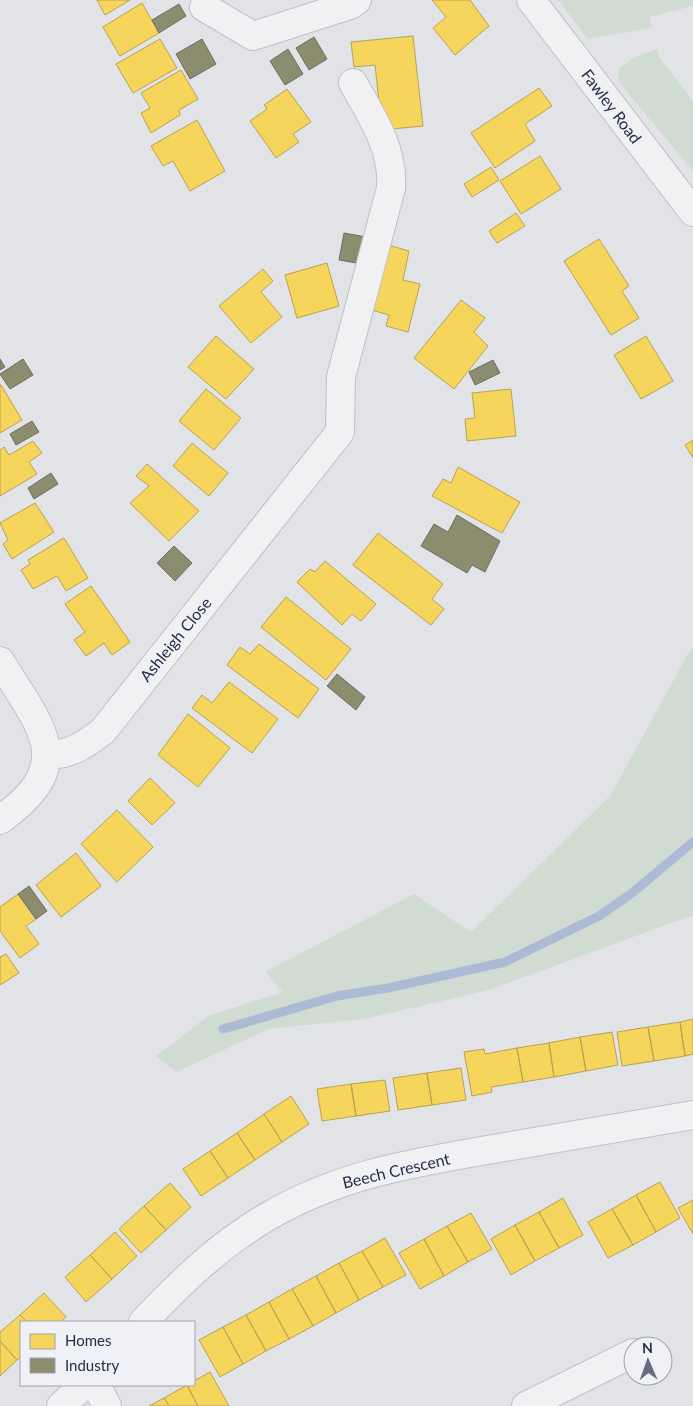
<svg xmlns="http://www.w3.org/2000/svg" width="693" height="1406" viewBox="0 0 693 1406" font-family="Lato,sans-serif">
<rect width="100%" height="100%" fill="#e2e3e7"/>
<!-- green -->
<path fill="#d0dbd1" d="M558,0H693V6L650,17L652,28L588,39Z
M657,49L659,57L693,101V171L618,81L619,68L633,58Z
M693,648V915L489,990L364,1019L269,1029L176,1072L156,1056L208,1016L283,992L265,972L414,894L471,932L610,796L688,654Z"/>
<!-- homes -->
<path fill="#f6d55c" stroke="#b8a254" d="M97,0H130L105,15Z
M432,0H470L489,26L455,55L433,28L446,17Z
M142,3L159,33L120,56L103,27Z
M413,36L423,126L382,130L375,65L354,67L351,42Z
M160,39L177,68L133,93L116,64Z
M181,70L198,99L179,110L180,115L151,133L141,113L150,108L141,93Z
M539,88L552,106L525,124L535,141L495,168L471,133Z
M287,89L311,122L293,134L299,142L276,158L250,121L267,109L264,105Z
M197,120L225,171L190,191L173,161L163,166L151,146Z
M540,156L561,189L521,214L500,181Z
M491,167L499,180L472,197L464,184Z
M516,213L525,226L497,243L489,231Z
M599,239L629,286L622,291L639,318L611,335L564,261Z
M385,244L409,251L403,280L420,284L408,332L386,326L389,315L368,309Z
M327,263L339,306L297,318L285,275Z
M263,269L273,281L261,292L282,317L251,343L219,306Z
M461,300L485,318L474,332L488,346L454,389L414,358Z
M216,336L254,369L226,399L188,367Z
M646,336L673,381L641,399L614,355Z
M1,385L22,420L0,433V385Z
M206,389L241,418L214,450L179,421Z
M511,389L516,436L467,441L465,419L475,418L472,393Z
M693,440V458L685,445Z
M33,441L42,453L29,462L37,474L0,496V450L4,447L9,455Z
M192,443L228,473L209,496L173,466Z
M147,464L199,511L169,541L130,503L149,486L136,476Z
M458,467L520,502L502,533L432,496L443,479L451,483Z
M35,503L54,532L12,559L3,544L8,540L0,523Z
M378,533L443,584L432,599L444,609L431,625L353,565Z
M64,538L88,578L66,591L57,576L33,589L21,570L30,564L28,560Z
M325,561L376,604L361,621L352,614L342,625L297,582L310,569L315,572Z
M91,586L130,642L112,655L104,643L86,656L74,640L85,632L65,604Z
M286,597L351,649L326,680L261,627Z
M259,644L319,689L298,718L227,665L240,647L250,654Z
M229,682L278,719L252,753L192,708L202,695L212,703Z
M188,714L230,748L198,787L158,755Z
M150,778L175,803L152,825L128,801Z
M117,810L153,847L117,882L81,844Z
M76,853L101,886L61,917L36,885Z
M18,894L36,919L26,926L39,944L20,958L0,931V907Z
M6,954L19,973L0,985V957Z
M693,1019V1054L685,1056L680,1022Z
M680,1022L685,1056L654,1061L648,1027Z
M648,1027L654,1061L622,1066L617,1032Z
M612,1032L618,1065L586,1071L580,1037Z
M580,1037L586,1071L554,1077L549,1043Z
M549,1043L554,1077L523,1082L517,1048Z
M517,1048L523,1082L491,1087L492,1092L472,1096L464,1052L484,1049L485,1054Z
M461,1068L466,1100L432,1105L427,1073Z
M427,1073L432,1105L398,1110L393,1078Z
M385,1080L390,1111L356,1116L351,1084Z
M351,1084L356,1116L322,1121L317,1089Z
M291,1096L309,1124L282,1142L264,1114Z
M264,1114L282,1142L255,1160L237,1133Z
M237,1133L255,1160L228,1178L210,1151Z
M210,1151L228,1178L201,1196L183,1169Z
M660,1182L680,1218L656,1232L636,1195Z
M170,1183L191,1207L166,1230L144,1206Z
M636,1195L656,1232L633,1245L612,1209Z
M563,1198L583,1235L559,1248L539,1212Z
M693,1200V1234L678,1208Z
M144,1206L166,1230L141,1253L119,1229Z
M612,1209L633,1245L608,1258L588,1222Z
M539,1212L559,1248L535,1261L515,1225Z
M471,1213L492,1249L468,1262L447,1226Z
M515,1225L535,1261L511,1275L491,1239Z
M447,1226L468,1262L444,1276L424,1239Z
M115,1232L137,1256L112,1279L90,1255Z
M385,1238L406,1275L383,1287L362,1251Z
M424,1239L444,1276L420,1289L399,1253Z
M362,1251L383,1287L359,1300L339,1263Z
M90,1255L112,1279L86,1302L65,1277Z
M339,1263L359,1300L336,1313L316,1276Z
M316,1276L336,1313L313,1326L292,1289Z
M292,1289L313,1326L289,1339L269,1302Z
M44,1293L66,1317L60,1322H27L20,1315Z
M269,1302L289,1339L266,1351L246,1315Z
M20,1315L27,1322H21V1357L17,1360L0,1341V1332Z
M246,1315L266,1351L243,1364L223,1327Z
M223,1327L243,1364L220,1377L199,1340Z
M0,1341L17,1360L0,1376Z
M210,1372L229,1406H198L187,1385H194V1381Z
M187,1385L198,1406H169L164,1398Z
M164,1398L169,1406H149Z"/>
<!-- industry -->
<path fill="#8c8c6e" stroke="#6d6f61" d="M179,4L186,16L159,33L152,20Z
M314,37L327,59L309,70L296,48Z
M202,39L216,64L190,79L176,54Z
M288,49L303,74L285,85L270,61Z
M344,233L366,237L362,264L339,260Z
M0,359L5,367L0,370Z
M23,359L33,375L10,389L0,374Z
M493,360L500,373L475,385L469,372Z
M32,421L39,432L16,445L10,434Z
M51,473L58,484L34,499L28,488Z
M457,515L500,541L485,572L472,565L467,573L421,546L434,524L448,532Z
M174,546L192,563L175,581L157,563Z
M337,674L365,697L356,710L327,686Z
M29,886L47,911L36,919L18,894Z"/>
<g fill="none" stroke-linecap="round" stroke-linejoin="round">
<!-- stream -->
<path stroke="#adbad6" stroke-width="9" d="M223,1029L337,996L388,988L505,962L599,916L632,893L693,842"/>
<!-- minor casing -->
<g stroke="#bfc0c5" stroke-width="30">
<path id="minor" d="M531,0L693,212
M204,7L253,36L350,5L357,0
M0,661C40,727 80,763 0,820
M47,755C70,755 85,745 103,731L340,432L341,377L391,188C394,149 371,115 353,83
M143,1322C181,1282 219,1245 267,1217C339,1175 407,1164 487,1150C556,1138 624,1127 693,1115
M96,1385L107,1406
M61,1406L84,1385
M526,1406L633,1353"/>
</g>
<!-- minor -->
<use href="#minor" stroke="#f1f1f4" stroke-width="28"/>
</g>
<g text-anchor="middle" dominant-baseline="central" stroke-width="5" stroke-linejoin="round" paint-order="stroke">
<!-- street labels -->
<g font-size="16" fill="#262c43" stroke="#eff1f7">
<text transform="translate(612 106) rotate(53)">Fawley Road</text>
<text transform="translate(175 639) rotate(-51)">Ashleigh Close</text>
<text transform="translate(396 1170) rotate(-13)">Beech Crescent</text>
</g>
</g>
<!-- legend -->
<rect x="20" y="1321" width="175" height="65" fill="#eff1f7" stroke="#9fa2af"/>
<rect x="30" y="1334" width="25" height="15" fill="#f6d55c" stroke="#9fa2af"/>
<text x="65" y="1346" font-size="15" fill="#262c43">Homes</text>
<rect x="30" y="1358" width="25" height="15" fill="#8c8c6e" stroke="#9fa2af"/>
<text x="65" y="1371" font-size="15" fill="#262c43">Industry</text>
<!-- north arrow -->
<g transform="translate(648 1361) rotate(358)"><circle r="24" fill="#eff1f7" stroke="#9fa2af"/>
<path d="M0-4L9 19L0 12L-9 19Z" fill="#686c7c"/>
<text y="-8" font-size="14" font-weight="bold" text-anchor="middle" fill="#262c43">N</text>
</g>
</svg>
